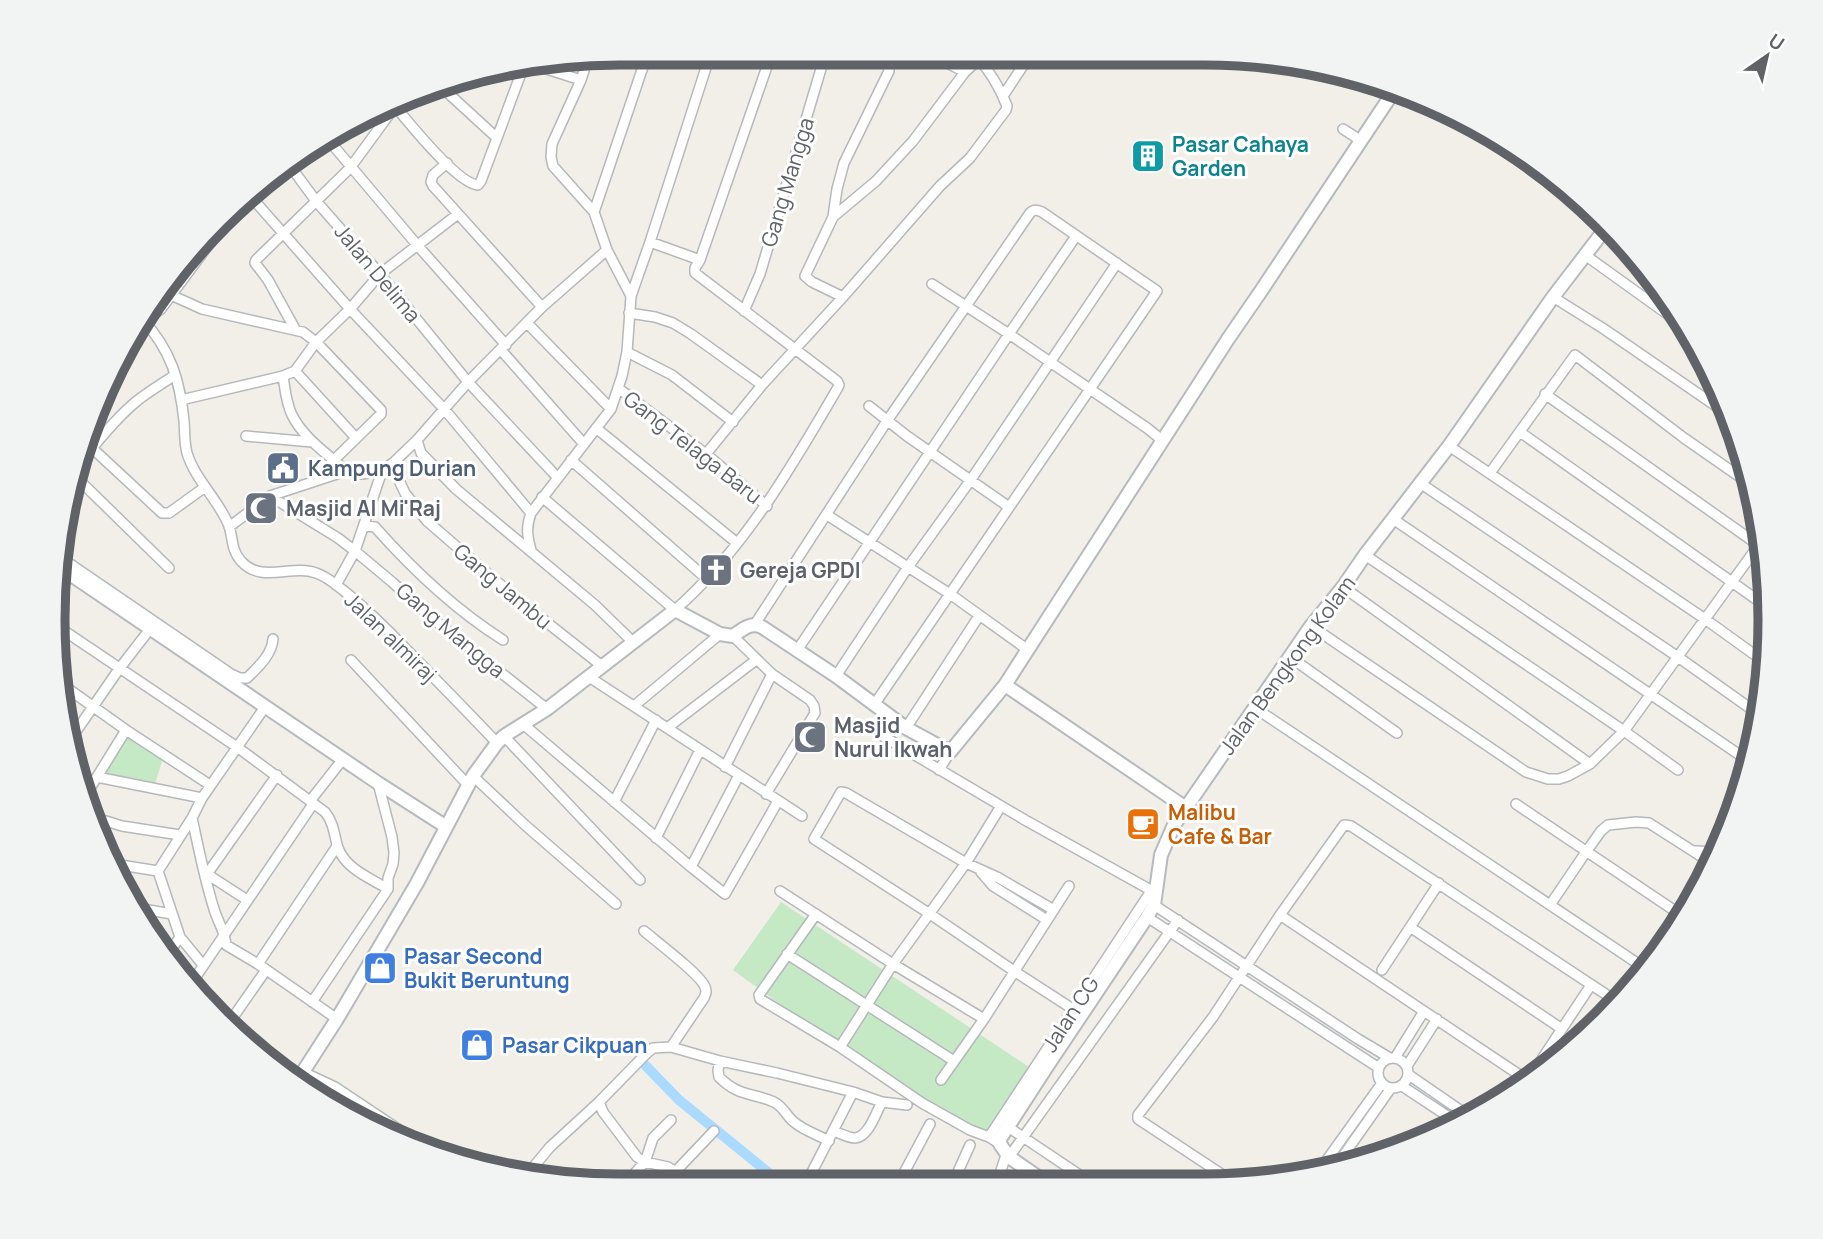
<svg xmlns="http://www.w3.org/2000/svg" width="1823" height="1239" viewBox="0 0 1823 1239" font-family="Manrope,sans-serif">
<rect width="100%" height="100%" fill="#f1efe8"/>
<!-- green -->
<path fill="#c5e8c5" d="M126,733L163,758L155,784L102,773Z
M781,902L1035,1071L989,1141L893,1086L733,970Z"/>
<g fill="none" stroke-linecap="round" stroke-linejoin="round">
<!-- canal -->
<path stroke="#aadaff" stroke-width="10" d="M646,1066L679,1100L785,1186"/>
<!-- street casing -->
<g stroke="#b5b8bc" stroke-width="12">
<path id="street" d="M925,52L965,72
M588,58L581,80L552,144L551,157L553,166L594,212L607,250L631,296
M887,61L890,59L894,52
M537,66L581,80
M437,83L497,138
M1003,96L1032,52
M395,106C409,123 458,184 478,185L481,181L523,68
M1343,129L1360,140
M326,137L418,246L506,345
M288,163L316,201L380,274L468,382L558,478
M447,163L433,175L431,182L433,186L542,307
M252,198L350,309L445,410L531,513
M594,212L648,52
M833,217L837,189L844,163L889,71L887,61L870,52
M650,242L700,260
M1585,255L1688,329
M932,284L1009,334L1147,428L1162,440
M171,295L202,309L303,332L316,342L381,410V414L334,460
M843,297L812,282L805,276L833,217L876,181L913,141L965,72L979,59
M1553,297L1604,329L1732,417
M744,311L760,274L826,52
M629,313L655,317L673,323L691,334L762,385
M143,320C171,350 180,381 184,421C185,432 184,442 187,453C195,480 219,500 229,526C233,538 231,550 241,561C261,584 292,564 316,573C326,576 335,584 343,590C365,608 385,627 405,648C436,680 467,711 497,743
M527,323L611,409
M141,324L161,309L224,224
M295,329L268,280L255,263L256,260L350,168L399,101
M501,350L583,443
M627,352L672,375L733,422
M295,371L356,438
M283,376C285,389 286,403 292,415C304,439 327,453 346,471
M618,388L706,454L767,506
M1545,394L1764,549
M181,400L283,376L295,371L316,342L350,309L380,274L458,214
M869,406L907,436L1009,507
M596,428L737,543
M1520,432L1770,609
M246,436L312,442
M417,440L421,453L456,489L595,605L634,643
M1449,446L1705,619L1766,663
M92,448L162,513H169L205,487
M706,454L762,385L843,297L940,186L970,158L1006,110L1007,106C1000,88 987,67 973,52
M82,460C100,439 117,417 138,400C150,391 163,383 175,375
M571,460L707,579
M394,462L395,472L405,493L427,521L516,598L602,666
M1490,473L1575,355L1684,438L1753,486
M78,479L169,568
M1420,483L1678,657L1761,716
M270,496L338,538L355,551L392,582L433,619L547,709
M542,497L675,610C744,549 791,468 837,389L839,385L837,381L695,273V268L700,260L772,52
M827,515L950,594L1028,650
M1393,519L1750,762
M229,527L270,496L346,471L362,474L382,471L394,462L417,440L468,382L542,307L607,250
M362,530L365,526L375,527C413,570 454,609 503,640
M531,550C527,536 526,527 531,513L611,409L622,376L627,352L631,296L650,242L711,52
M1365,555L1624,731L1678,770
M60,557L231,674L240,678H247C257,668 272,655 273,639
M336,585L355,551L382,471
M1343,587L1590,764
M755,624L887,421L1030,213C1034,209 1037,210 1042,212L1157,291L874,705
M57,626L237,747L325,812C334,823 334,835 338,848C346,869 370,878 388,889
M1311,626L1526,772L1548,779H1559L1568,776L1590,764L1624,731L1763,539
M733,636L772,674L810,700L814,706L815,713L766,794
M798,649L1009,334L1076,236
M1290,657L1397,733
M351,660L468,785
M836,676L908,567L970,481L1117,263
M589,677L802,816
M60,683L126,730L210,785
M634,706L720,634
M1255,708L1646,969
M523,724L691,867L725,894L778,801
M667,728L756,660
M906,728L979,616
M881,735L1025,820L1156,893
M504,736L640,880
M68,743L119,669L150,629
M725,767L772,674
M939,770L950,752
M473,776L525,825L616,904
M97,777L202,798
M87,793L126,730
M310,801L343,759
M614,802L656,720
M1516,804L1684,917
M96,818L122,826L180,835
M192,818C199,850 205,882 215,912C219,924 225,932 226,945L258,964L337,1019
M656,838L700,750
M1695,851L1719,852
M114,864L158,871
M691,867L739,775
M158,871L192,818L202,798L265,707
M158,871L180,937L203,965
M981,872L993,886L1047,920
M207,874L247,900
M205,877L277,775
M780,891L893,964L984,1019
M1154,905L1358,1039L1390,1058
M1550,905L1586,852L1601,831L1608,825L1636,822L1649,823L1713,864
M131,907L172,914
M1054,910L997,877L966,863L846,793L841,792L814,839L930,914L1014,971L1082,1015
M816,914L759,995L760,999L840,1047L922,1103L970,1130L989,1137L1000,1144
M1280,915L1530,1082
M1147,917L1379,1068
M1410,927L1562,1029
M644,931C657,942 701,975 705,987C707,992 706,993 704,998L671,1047
M168,954L180,937
M787,954L954,1061
M258,964L337,846
M1382,970L1439,883
M191,984L313,804
M312,1002L388,889V878L393,864L394,853L392,837L378,783
M227,1026L266,970
M840,1047L893,964L966,863L1001,806
M1378 1073a15 15 0 1 1 30 0a15 15 0 1 1-30 0Z
M1395,1058L1424,1011
M720,1061L718,1070L719,1077C739,1097 751,1092 774,1102C784,1107 786,1116 794,1122C803,1130 818,1135 829,1141
M1407,1066L1437,1019
M1534,1071L1591,985
M303,1072L335,1087L425,1147
M1409,1075L1470,1117
M941,1080L984,1019L1069,886
M1402,1086L1458,1123
M599,1102L603,1112L637,1157L645,1162L668,1167L699,1186
M1008,1127L1096,1186
M833,1131C840,1133 848,1138 855,1138C869,1137 876,1112 882,1102
M989,1137L1151,891
M1009,1157L1178,920
M1334,1169L1391,1088
M675,1172L714,1131
M1316,1175L1382,1083
M525,1177L550,1147L599,1102L646,1054L653,1048L671,1047L720,1061L777,1073L853,1092L882,1102L907,1105
M1235,1183L1138,1119V1115L1213,1017L1280,915L1344,825L1351,826L1619,1003
M952,1185L970,1145
M623,1186L645,1162L653,1138L671,1120
M800,1186L812,1172L853,1092
M897,1186L930,1124
M996,1186L1006,1155"/>
</g>
<!-- secondary casing -->
<g stroke="#b6babf" stroke-width="16">
<path id="secondary" d="M58,566L378,783L445,826
M1005,685L1186,808
M299,1078L337,1019L417,883L473,776L497,743L504,736L547,709L675,610L720,634L733,636C743,629 750,622 762,627L836,676L906,728L950,752L1005,685L1228,339L1261,291L1394,91
M1051,1186L1009,1157L1000,1144V1139L1048,1065L1147,917L1154,905L1161,855L1174,825L1311,626L1343,587L1365,555L1449,446L1553,297L1609,224"/>
</g>
<!-- street -->
<use href="#street" stroke="#fff" stroke-width="9"/>
<!-- secondary -->
<use href="#secondary" stroke="#fff" stroke-width="12"/>
</g>
<!-- icons -->
<defs>
<g id="building-square" transform="scale(1.75)"><rect x="-9" y="-9" width="18" height="18" rx="4" fill="#0f9aa8" stroke="#fff"/><path d="M-4-6H4V6H1V3H-1V6H-4ZM-2.5-4.3h1.7v1.8h-1.7ZM.8-4.3h1.7v1.8H.8ZM-2.5-1h1.7V.8h-1.7ZM.8-1h1.7V.8H.8Z" fill="#fff"/></g>
<g id="civic-square" transform="scale(1.75)"><rect x="-9" y="-9" width="18" height="18" rx="4" fill="#5c6f8a" stroke="#fff"/><path d="M-.6-6.5H3V-4.5H.6V-3L4-1V1h2V6H-6V1h2V-1L-.6-3ZM-1.2 2.5V6h2.4V2.5Z" fill="#fff"/></g>
<g id="mosque-square" transform="scale(1.75)"><rect x="-9" y="-9" width="18" height="18" rx="4" fill="#6b7280" stroke="#fff"/><path d="M3.5-4.9A6 6 0 1 0 3.5 4.9A5 5 0 1 1 3.5-4.9Z" fill="#fff"/></g>
<g id="church-square" transform="scale(1.75)"><rect x="-9" y="-9" width="18" height="18" rx="4" fill="#6b7280" stroke="#fff"/><path d="M-1.2-6h2.4v3.5h3.3v2.4h-3.3V6h-2.4V-.1h-3.3v-2.4h3.3Z" fill="#fff"/></g>
<g id="cafe-square" transform="scale(1.75)"><rect x="-9" y="-9" width="18" height="18" rx="4" fill="#e8710a" stroke="#fff"/><path d="M-5.5-4.5H6V0H3Q3 3.5 0 3.5H-2.5Q-5.5 3.5-5.5 0ZM3-3.2v2h1.7v-2ZM-6 4.5H4V6H-6Z" fill="#fff"/></g>
<g id="shop-square" transform="scale(1.75)"><rect x="-9" y="-9" width="18" height="18" rx="4" fill="#3f7fe0" stroke="#fff"/><path d="M-5-2.5h2.3a2.7 3.5 0 0 1 5.4 0H5L5.5 6h-11ZM-1.5-2.5h3a1.5 2.3 0 0 0-3 0Z" fill="#fff"/></g>
</defs>
<g fill-rule="evenodd">
<use href="#building-square" x="1148" y="156"/>
<use href="#civic-square" x="283" y="468"/>
<use href="#mosque-square" x="261" y="508"/>
<use href="#church-square" x="716" y="570"/>
<use href="#mosque-square" x="810" y="737"/>
<use href="#cafe-square" x="1143" y="824"/>
<use href="#shop-square" x="380" y="968"/>
<use href="#shop-square" x="477" y="1045"/>
</g>
<g text-anchor="middle" dominant-baseline="central" stroke-width="6" stroke-linejoin="round" paint-order="stroke">
<!-- culture labels -->
<g font-size="21" font-weight="bold" fill="#0d838f" stroke="#fff" text-anchor="start">
<text x="1172" y="144">Pasar Cahaya<tspan x="1172" dy="24">Garden</tspan></text>
</g>
<!-- street labels -->
<g font-size="21" fill="#5f6368" stroke="#fff">
<text transform="translate(787 182) rotate(-73)">Gang Mangga</text>
<text transform="translate(378 273) rotate(50)">Jalan Delima</text>
<text transform="translate(693 447) rotate(38)">Gang Telaga Baru</text>
<text transform="translate(503 586) rotate(40)">Gang Jambu</text>
<text transform="translate(451 630) rotate(40)">Gang Mangga</text>
<text transform="translate(391 637) rotate(44)">Jalan almiraj</text>
<text transform="translate(1287 665) rotate(-54)">Jalan Bengkong Kolam</text>
<text transform="translate(1070 1014) rotate(-57)">Jalan CG</text>
</g>
<!-- service labels -->
<g font-size="21" font-weight="bold" fill="#4e5e75" stroke="#fff" text-anchor="start">
<text x="308" y="468">Kampung Durian</text>
</g>
<!-- worship labels -->
<g font-size="21" font-weight="bold" fill="#5b616d" stroke="#fff" text-anchor="start">
<text x="286" y="508">Masjid Al Mi'Raj</text>
<text x="740" y="570">Gereja GPDI</text>
<text x="834" y="725">Masjid<tspan x="834" dy="24">Nurul Ikwah</tspan></text>
</g>
<!-- food labels -->
<g font-size="21" font-weight="bold" fill="#c56008" stroke="#fff" text-anchor="start">
<text x="1168" y="812">Malibu<tspan x="1168" dy="24">Cafe &amp; Bar</tspan></text>
</g>
<!-- shop labels -->
<g font-size="21" font-weight="bold" fill="#366cbe" stroke="#fff" text-anchor="start">
<text x="404" y="956">Pasar Second<tspan x="404" dy="24">Bukit Beruntung</tspan></text>
<text x="502" y="1045">Pasar Cikpuan</text>
</g>
</g>
<!-- crop -->
<path d="M0 0H1823V1239H0ZM619 65H1204A554 554 0 0 1 1758 619V620A554 554 0 0 1 1204 1174H619A554 554 0 0 1 65 620V619A554 554 0 0 1 619 65Z" fill="#f2f3f3" fill-rule="evenodd"/>
<path fill="none" stroke="#5f6368" stroke-width="9" d="M619 65H1204A554 554 0 0 1 1758 619V620A554 554 0 0 1 1204 1174H619A554 554 0 0 1 65 620V619A554 554 0 0 1 619 65Z"/>
<!-- north arrow -->
<g transform="translate(1767 56) rotate(34)" stroke="#ffffff" stroke-width="5" paint-order="stroke">
<path d="M0-5L12 26L0 18L-12 26Z" fill="#5f6368"/>
<text y="-10" font-size="19" font-weight="bold" text-anchor="middle" fill="#5f6368">U</text>
</g>
</svg>
